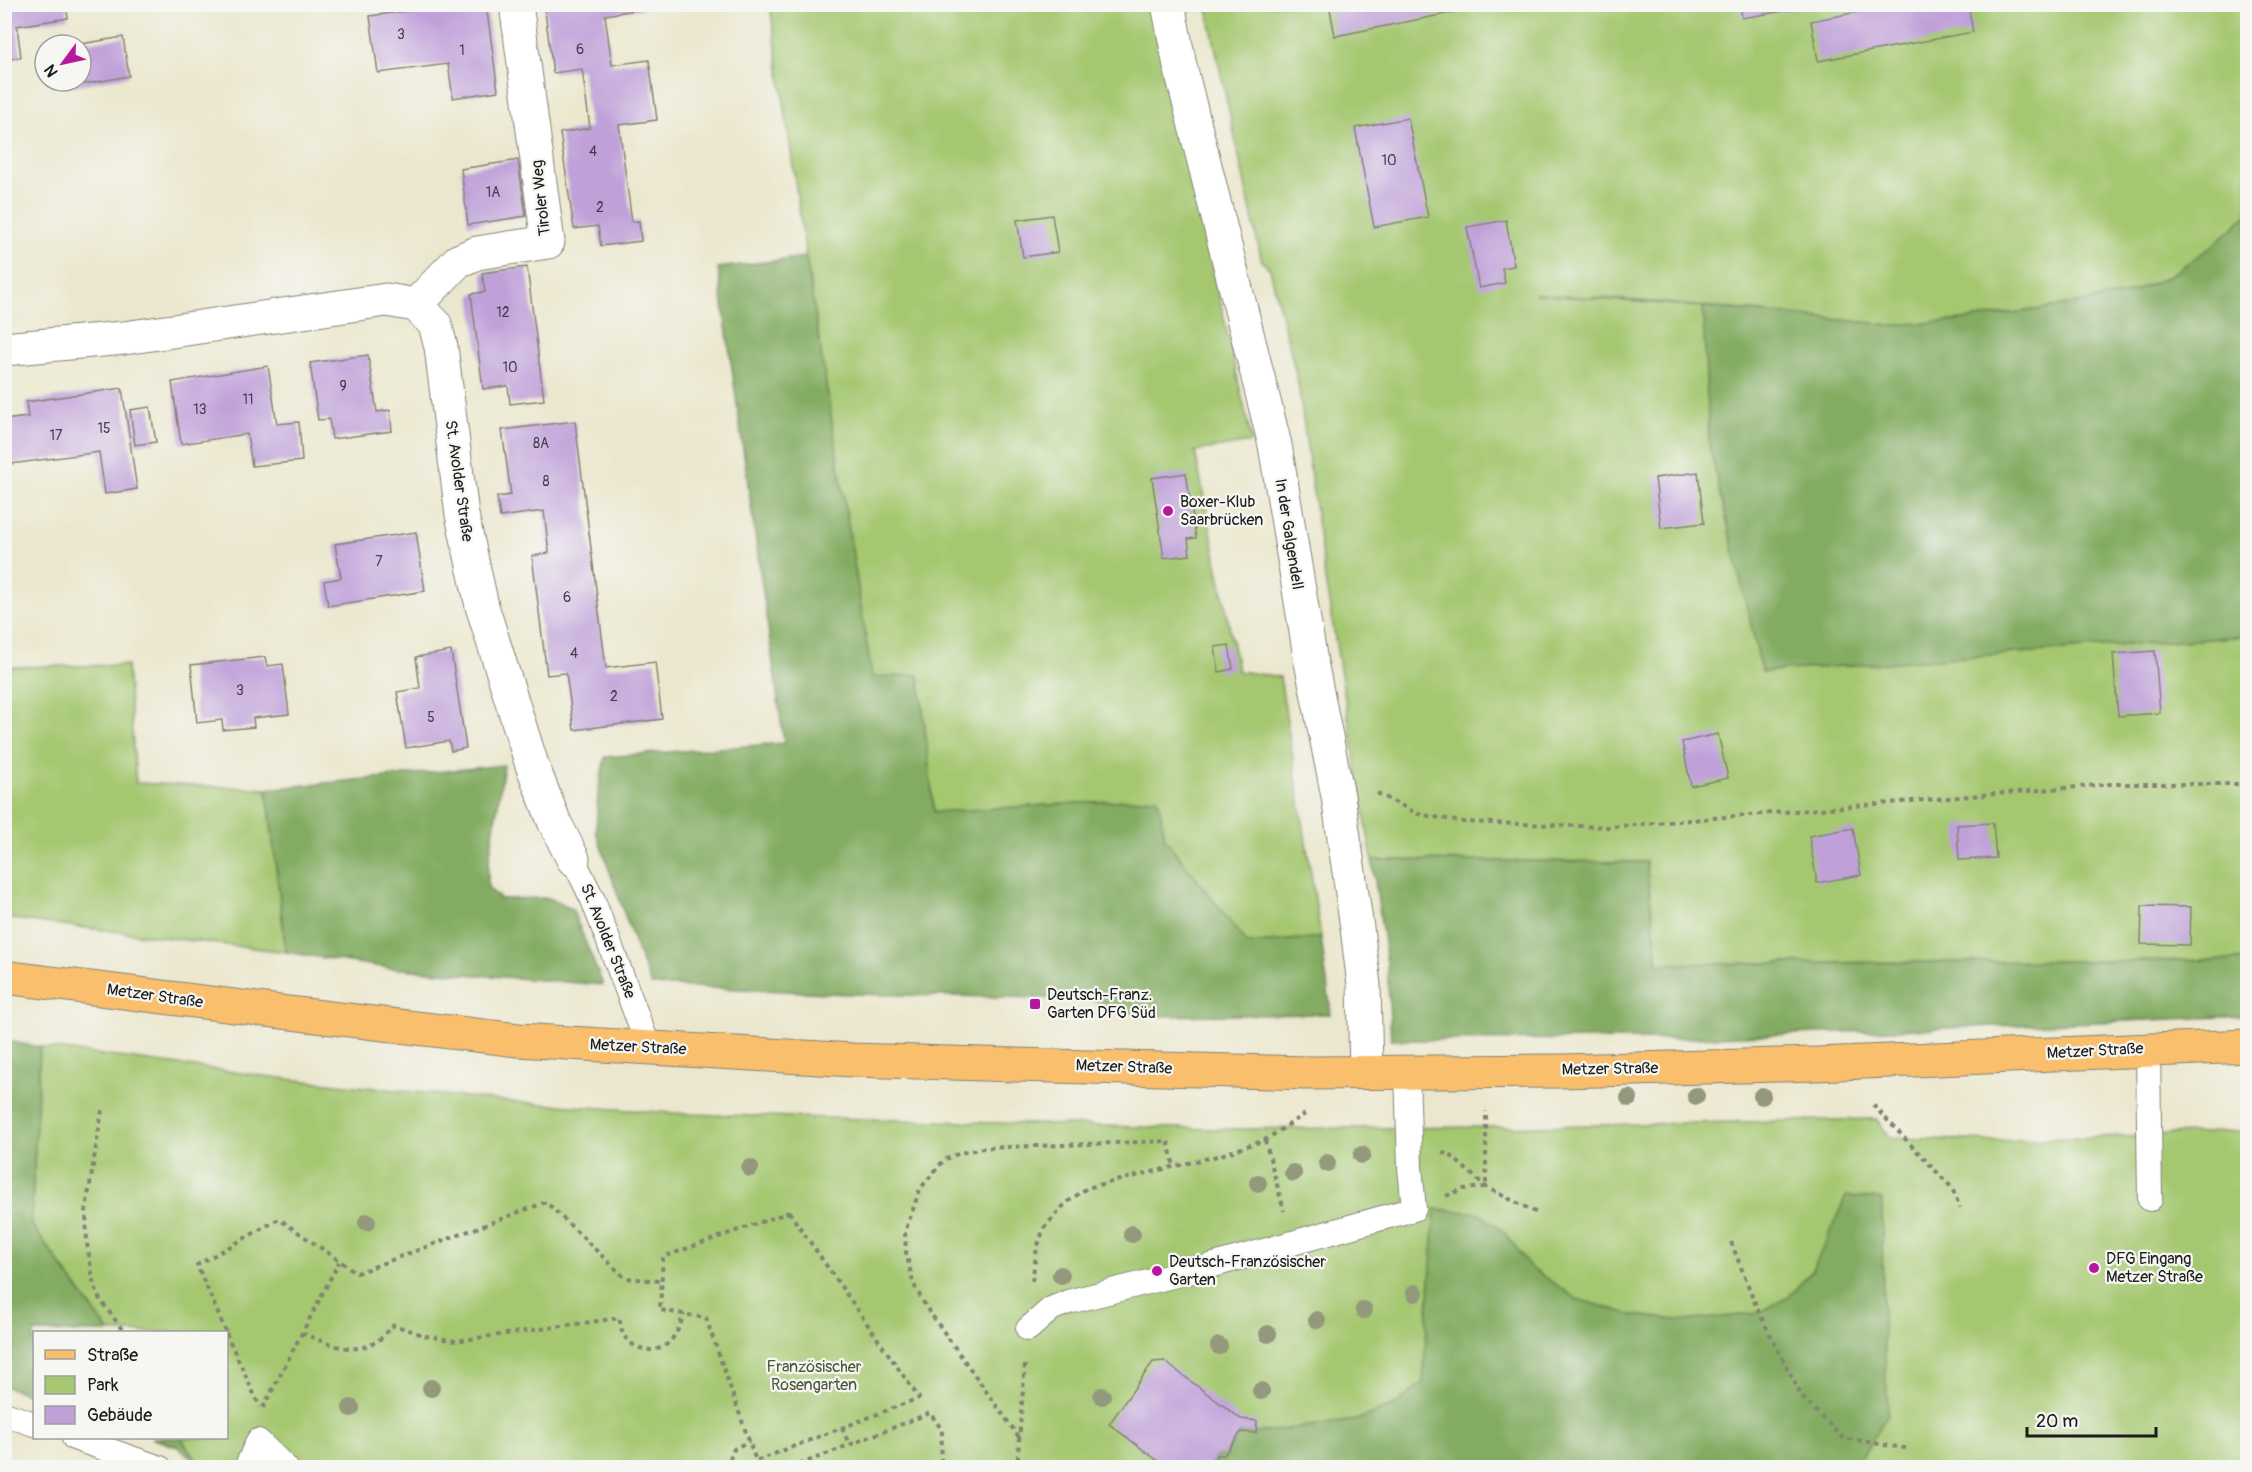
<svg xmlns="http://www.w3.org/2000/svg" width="2252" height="1472" viewBox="0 0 2252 1472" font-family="Pangolin,sans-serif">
<rect width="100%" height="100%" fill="#f6f6f2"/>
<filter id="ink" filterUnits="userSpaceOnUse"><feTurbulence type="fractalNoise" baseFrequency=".0167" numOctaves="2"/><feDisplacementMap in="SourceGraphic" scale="12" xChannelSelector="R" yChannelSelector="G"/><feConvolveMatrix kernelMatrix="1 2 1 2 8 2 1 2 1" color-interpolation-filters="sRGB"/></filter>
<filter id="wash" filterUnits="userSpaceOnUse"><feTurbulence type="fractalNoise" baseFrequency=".008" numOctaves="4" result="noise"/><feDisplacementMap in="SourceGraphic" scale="24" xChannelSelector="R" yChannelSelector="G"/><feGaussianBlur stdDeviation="1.35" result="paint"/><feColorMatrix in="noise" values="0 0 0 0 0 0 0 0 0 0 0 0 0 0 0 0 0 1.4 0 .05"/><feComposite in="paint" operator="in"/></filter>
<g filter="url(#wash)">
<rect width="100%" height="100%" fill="#ebe7ce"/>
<!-- green -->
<path fill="#a4c770" stroke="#607246" stroke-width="1.5" d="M770,5H1153L1252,442L1195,451L1238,671L1280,677L1321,937L1248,944L1165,839L1158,798L934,813L919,675L872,678L806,257Z
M1206,5H2247V215L2214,245L2166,278L2126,294L2055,307L1956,321L1892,325L1704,306L1762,672L2247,636V960L1658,964L1646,862L1372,860L1325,579L1298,382L1270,269L1262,261L1260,253Z
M127,665L136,783L267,789L286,952L5,918L4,667Z
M40,1047L288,1079L513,1102L689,1114L1212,1129L1501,1127L1876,1119L1891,1138L1994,1141L2247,1131V1467H201L181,1438H226V1332H109L31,1224Z"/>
<!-- forest -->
<path fill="#83ac62" stroke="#50643f" stroke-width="1.5" d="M2247,215V636L1762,672L1709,445L1703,307L1535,294L1653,302L1892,325L1956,321L2055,307L2126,294L2166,278L2214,245Z
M806,257L872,677L919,675L934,812L1158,798L1165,839L1248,944L1321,937L1331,1014L1140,1016L1089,999L850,994L651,985L635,944L596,832L598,792L605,757L784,743L718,268Z
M504,765L488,867V888L501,899L549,898L572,909L603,985L389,968L286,952L267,789Z
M1372,860L1646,862L1658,964L2247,960V1016L1664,1039L1391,1040L1387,964Z
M5,1041L40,1047L31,1224L109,1332H34V1397L5,1386Z
M1846,1196L1882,1199L1883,1320L1888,1414L1856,1467L1208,1468L1217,1455H1224L1241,1432L1256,1433L1356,1420L1395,1405L1423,1382L1435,1209L1479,1213L1506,1234L1530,1267L1577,1299L1633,1315L1687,1321L1759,1313L1788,1297L1813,1270Z
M151,1438H181L201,1467L178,1447Z"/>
<g id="blocks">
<!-- building -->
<path fill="#bfa0d9" d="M4,4H66L68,18L17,26L21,57L4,60Z
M456,4H486L498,91L453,98L448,64L378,73L370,16Z
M544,4H670L605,15L612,65L649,60L657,120L619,125L632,222L639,221L641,241L601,246L598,226L574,229L560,133L590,128L582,69L553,73Z
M1329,4H1455L1456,12L1335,36Z
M1740,4H1801L1802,8L1742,18Z
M1899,4H1968L1973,32L1818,61L1811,21Z
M123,37L129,76L69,87L68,81H81V44Z
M1408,118L1428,217L1374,227L1355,128Z
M518,160L526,216L468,225L461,169Z
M1052,215L1058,252L1023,257L1017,220Z
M1506,220L1514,266L1502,268L1505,283L1479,288L1467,227Z
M527,267L544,400L510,404L508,386L483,389L471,294L485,292L482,273Z
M368,355L377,412L390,410L392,431L332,439L329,419L318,420L310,363Z
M268,366L277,424L299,422L302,461L252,466L247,434L181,444L172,382Z
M122,388L137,489L105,494L99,452L4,465V420L28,417L26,402Z
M150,407L156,442L135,445L130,410Z
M575,421L606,668L655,662L662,719L574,730L566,673L547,675L532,556L549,553L544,511L500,517L497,497L511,495L502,430Z
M1698,472L1704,523L1661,528L1655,478Z
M1186,473L1196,538L1188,539L1190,555L1164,558L1152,478Z
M416,532L425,591L328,606L324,581L341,578L335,544Z
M1229,645L1233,669L1219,672L1215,647Z
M451,651L466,748L451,751L449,741L406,748L397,692L420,688L416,657Z
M2155,651L2160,713L2118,716L2113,654Z
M265,657L267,666L283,664L289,714L253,718L254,727L223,730L222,720L197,723L191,665Z
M1718,734L1728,778L1691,786L1682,742Z
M1993,823L1996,858L1959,860L1957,825Z
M1853,828L1861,875L1817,883L1809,836Z
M2142,906L2191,907L2190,945L2141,944Z
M1164,1361L1241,1419L1257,1421L1256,1433L1241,1432L1224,1455H1217L1208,1468H1160L1158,1461L1109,1424L1153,1362Z"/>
</g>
</g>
<g filter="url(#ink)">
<use href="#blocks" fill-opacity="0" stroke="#848275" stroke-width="1.5"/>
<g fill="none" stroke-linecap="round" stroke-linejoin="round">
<!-- service casing -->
<g stroke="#848275" stroke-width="26">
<path id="service" d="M573,859L593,900L649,1048
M2148,1049L2150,1199
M1028,1329L1051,1309L1068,1302L1196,1270L1414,1209L1410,1167L1407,1072
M4,1414L34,1424
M74,1438L160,1468
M246,1468L258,1441L286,1468"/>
</g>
<!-- minor casing -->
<g stroke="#848275" stroke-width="35">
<path id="minor" d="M1168,4L1180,66L1275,445L1311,662L1338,796L1357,928L1364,985L1366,1072
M416,305L458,261L477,253L548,242L516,4
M4,349L124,338L386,300L416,305L435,324L441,347L462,515L482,606L532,765L554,821L573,859"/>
</g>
<!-- primary casing -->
<g stroke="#848275" stroke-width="35">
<path id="primary" d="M4,977L281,1012L518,1040L853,1060L1016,1065L1306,1073L1562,1071L1816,1064L2248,1046"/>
</g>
<!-- path -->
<path stroke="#848275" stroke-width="4" stroke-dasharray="4.5 4.5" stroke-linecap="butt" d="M1377,793L1418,814L1463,822L1609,827L2111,784H2248
M1873,1105L1952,1188L1960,1208
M102,1110L86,1209L87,1244L94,1285L99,1298L124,1332
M1265,1140L1284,1211
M1442,1153L1449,1154L1486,1187L1537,1213
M1446,1196L1463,1189L1486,1187V1111
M789,1212L919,1398L756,1461L706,1318L660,1310L663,1257Z
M1731,1242L1759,1313L1802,1397L1843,1438L1910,1449
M1032,1281L1037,1248L1044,1228L1066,1203L1087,1188L1221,1155L1265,1140L1305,1114
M226,1332L197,1265L279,1219L357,1273L546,1202L625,1278L662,1281
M226,1333L260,1407
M302,1333C324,1342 348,1355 372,1344C380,1341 387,1331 394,1325L426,1336L456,1341L619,1318C621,1324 621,1331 624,1336C636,1352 659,1356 672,1339C678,1332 681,1322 684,1314
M263,1408L339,1262
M842,1428L849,1444
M1019,1437L926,1307L913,1283L906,1252L905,1232L920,1189L944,1160L960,1153L983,1148L1168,1141L1174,1167
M40,1468L53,1464
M726,1468L734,1449L749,1441
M791,1468L930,1413L942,1430L941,1468
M1017,1468L1025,1364"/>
<!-- service -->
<use href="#service" stroke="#fff" stroke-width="24"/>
<!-- minor -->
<use href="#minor" stroke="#fff" stroke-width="33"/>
<!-- primary -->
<use href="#primary" stroke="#f9bf6d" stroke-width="33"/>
</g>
<!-- trees -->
<g fill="#94987c">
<circle cx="1696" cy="1096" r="9"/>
<circle cx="1762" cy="1096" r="9"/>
<circle cx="1629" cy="1098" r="9"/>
<circle cx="1362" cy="1155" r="9"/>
<circle cx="1327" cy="1163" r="9"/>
<circle cx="750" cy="1168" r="9"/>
<circle cx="1293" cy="1173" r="9"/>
<circle cx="1258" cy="1183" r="9"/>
<circle cx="367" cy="1222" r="9"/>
<circle cx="1132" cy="1234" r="9"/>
<circle cx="1061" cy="1275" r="9"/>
<circle cx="1415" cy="1293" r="9"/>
<circle cx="1364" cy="1310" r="9"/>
<circle cx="1317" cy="1320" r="9"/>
<circle cx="1268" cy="1334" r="9"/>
<circle cx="1219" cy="1346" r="9"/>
<circle cx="431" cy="1388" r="9"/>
<circle cx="1261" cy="1391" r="9"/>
<circle cx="1102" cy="1396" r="9"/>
<circle cx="351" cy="1408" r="9"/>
</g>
</g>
<!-- markers -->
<g fill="#b5179e" stroke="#f6f6f2" stroke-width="2">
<circle cx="1168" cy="511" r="6"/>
<rect x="1029" y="998" width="12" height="12" rx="3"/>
<circle cx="2094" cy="1268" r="6"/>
<circle cx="1157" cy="1271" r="6"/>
</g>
<g text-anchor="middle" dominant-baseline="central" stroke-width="4.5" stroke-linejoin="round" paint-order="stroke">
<!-- number labels -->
<g font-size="14" fill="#453d4b">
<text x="401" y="34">3</text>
<text x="580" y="49">6</text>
<text x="462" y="50">1</text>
<text x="593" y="151">4</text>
<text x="1389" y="160">10</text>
<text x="493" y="192">1A</text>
<text x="600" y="207">2</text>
<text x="503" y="312">12</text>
<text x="510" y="367">10</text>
<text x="343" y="386">9</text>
<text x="248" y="399">11</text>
<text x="200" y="409">13</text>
<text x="104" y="428">15</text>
<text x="56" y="435">17</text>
<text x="541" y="443">8A</text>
<text x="546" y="481">8</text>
<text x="379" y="561">7</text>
<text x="567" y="597">6</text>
<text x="574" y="653">4</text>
<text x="240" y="690">3</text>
<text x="614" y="696">2</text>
<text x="431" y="717">5</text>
</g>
<!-- street labels -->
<g font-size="16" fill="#1c1c1c" stroke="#f6f6f2">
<text transform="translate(541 198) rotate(-96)">Tiroler Weg</text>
<text transform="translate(459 481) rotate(82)">St. Avolder Straße</text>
<text transform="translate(1289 534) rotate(81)">In der Galgendell</text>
<text transform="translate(608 941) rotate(68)">St. Avolder Straße</text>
<text transform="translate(155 996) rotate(8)">Metzer Straße</text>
<text transform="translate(638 1047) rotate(3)">Metzer Straße</text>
<text transform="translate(2095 1051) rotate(-3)">Metzer Straße</text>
<text transform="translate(1124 1067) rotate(2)">Metzer Straße</text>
<text transform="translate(1610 1069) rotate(-1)">Metzer Straße</text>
</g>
<!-- poi labels -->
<g font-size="16" fill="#1c1c1c" stroke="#f6f6f2" text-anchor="start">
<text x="1180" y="502">Boxer-Klub<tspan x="1180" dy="18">Saarbrücken</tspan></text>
<text x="1047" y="995">Deutsch-Franz.<tspan x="1047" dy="18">Garten DFG Süd</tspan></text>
<text x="2106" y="1259">DFG Eingang<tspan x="2106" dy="18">Metzer Straße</tspan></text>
<text x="1169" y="1262">Deutsch-Französischer<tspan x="1169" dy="18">Garten</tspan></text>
</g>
<!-- park labels -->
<g font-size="16" fill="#4c5839" stroke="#f6f6f2">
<text x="814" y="1367">Französischer<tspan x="814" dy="18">Rosengarten</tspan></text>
</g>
</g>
<!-- margin -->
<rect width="2252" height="1472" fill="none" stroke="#f6f6f2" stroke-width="24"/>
<!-- legend -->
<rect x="33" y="1331" width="195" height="108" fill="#f6f6f2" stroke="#9f9f9c" stroke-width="1.5"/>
<rect x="45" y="1350" width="30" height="9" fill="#f9bf6d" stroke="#9f9f9c" stroke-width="1.5"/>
<text x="87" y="1361" font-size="18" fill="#1c1c1c">Straße</text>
<rect x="45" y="1376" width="30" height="18" fill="#a4c770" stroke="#9f9f9c" stroke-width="1.5"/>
<text x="87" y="1391" font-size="18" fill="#1c1c1c">Park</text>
<rect x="45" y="1406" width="30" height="18" fill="#bfa0d9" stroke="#9f9f9c" stroke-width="1.5"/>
<text x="87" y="1421" font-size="18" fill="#1c1c1c">Gebäude</text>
<!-- north arrow -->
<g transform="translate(63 63) rotate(237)"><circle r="28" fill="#f6f6f2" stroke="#9f9f9c" stroke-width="1.5"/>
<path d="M0-4.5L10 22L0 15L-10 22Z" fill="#b5179e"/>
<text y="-9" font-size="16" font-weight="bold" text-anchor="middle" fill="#1c1c1c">N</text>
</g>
<!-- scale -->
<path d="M2027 1427v9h129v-9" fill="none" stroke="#1c1c1c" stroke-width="3"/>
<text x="2036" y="1427" font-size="18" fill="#1c1c1c" stroke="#f6f6f2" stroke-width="4.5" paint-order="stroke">20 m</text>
</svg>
